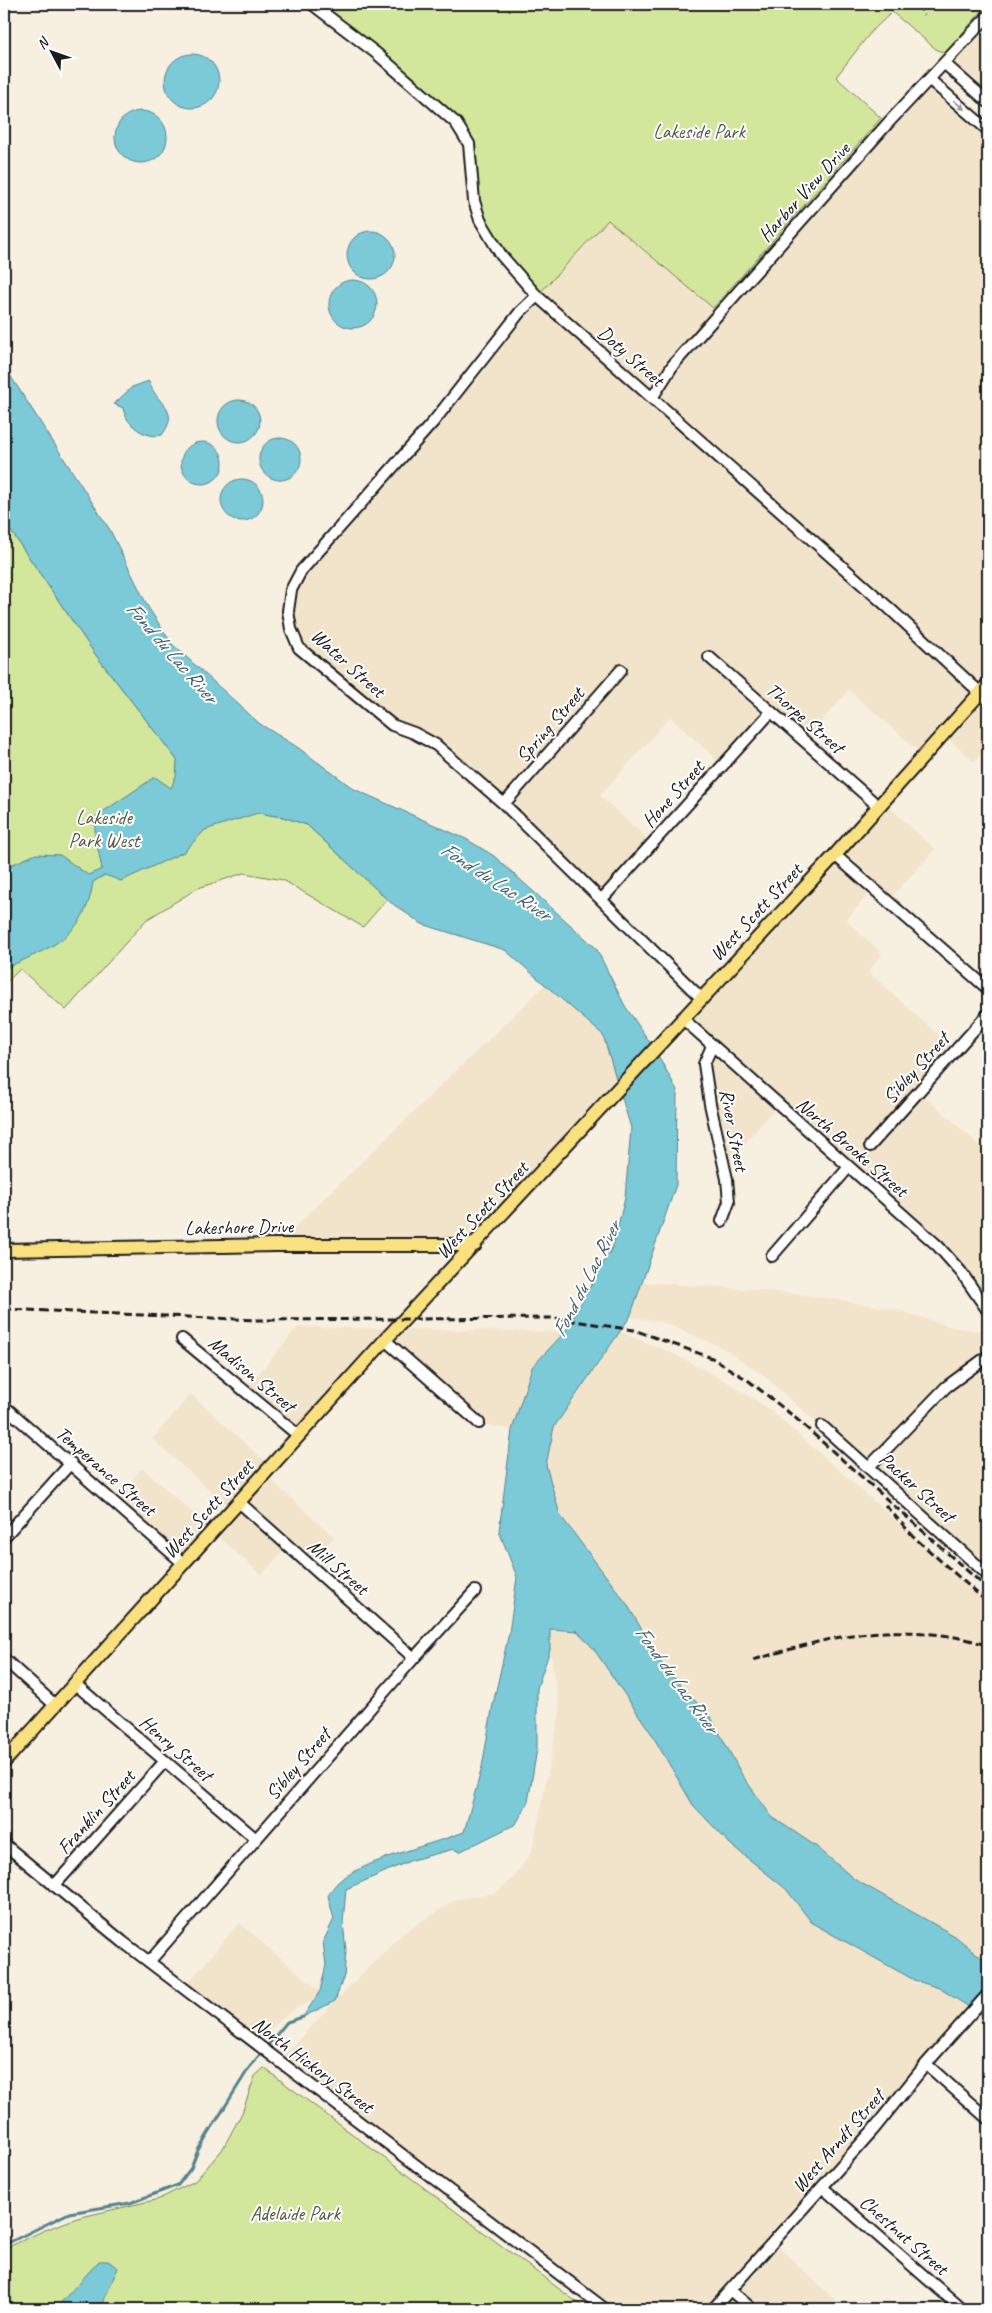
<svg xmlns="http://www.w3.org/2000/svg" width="992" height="2313" viewBox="0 0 992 2313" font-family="Caveat,sans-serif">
<rect width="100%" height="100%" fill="#f7efe0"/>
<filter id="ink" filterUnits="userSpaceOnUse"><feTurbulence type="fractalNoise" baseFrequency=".02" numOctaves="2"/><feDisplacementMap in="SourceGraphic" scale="10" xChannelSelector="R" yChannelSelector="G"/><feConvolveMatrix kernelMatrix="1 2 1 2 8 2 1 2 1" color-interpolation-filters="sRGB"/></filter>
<g filter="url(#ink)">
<!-- built -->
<path fill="#f1e4cb" d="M988,16V102L945,64Z
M930,80L988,130V747L974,762L951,741L945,732L923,755L849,690L804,741L771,712L723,765L670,717L600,796L652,843L602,899L504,804L299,648L294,637L291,590L537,296L608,220L719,314Z
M882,801L935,849L888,901L873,889L846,920L882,954L868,972L955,1050L919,1091L988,1153V1311L961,1272L777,1105L724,1168L704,1064L712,1046L682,1018Z
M545,985L603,1035L621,1087L475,1245H276Z
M641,1282L759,1290L827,1298L898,1310L949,1326L974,1331L988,1329V1575L763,1375L723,1348L663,1322L630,1317Z
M298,1327L565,1332L532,1367L512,1430L479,1423L386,1340L299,1436L244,1391Z
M620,1332L672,1353L725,1381L768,1408L988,1602V1963L955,1936L854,1879L817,1847L772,1817L742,1775L712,1719L663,1666L627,1604L560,1515L546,1465L554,1427Z
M191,1394L271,1467L265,1475L334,1537L309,1565L287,1546L262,1575L213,1532L184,1564L113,1501L142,1468L213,1531L232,1510L152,1439Z
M549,1629L577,1631L593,1648L651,1733L693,1805L730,1844L786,1889L812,1923L914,1980L939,1988L973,2010L773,2242L836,2301L829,2309H605L279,2061L335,2001L402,1934L457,1899L496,1893L515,1876L532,1851L560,1712L550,1650Z
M239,1923L320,1991L316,1999L296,2008L280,2020L256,2043L184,1988Z"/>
<!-- green -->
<path fill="#d2e79c" stroke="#77825c" d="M312,4H988L945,53L937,50L892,12L871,32L836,77L881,118L713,308L608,220L537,296L488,236L463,133Z
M4,521L95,654L177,760L258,813L283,817L307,825L387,899L363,927L283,880L244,873L198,888L146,920L66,1010L20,969L4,985Z
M264,2068L586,2309H4V2249L45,2230L77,2218L159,2199L195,2181L222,2150L242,2113L255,2076Z"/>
<!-- water -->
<path fill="#7bc9d8" stroke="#55848d" d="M165 81a27 27 0 1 1 54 0a27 27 0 1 1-54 0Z
M115 137a26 26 0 1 1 52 0a26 26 0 1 1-52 0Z
M347 255a24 24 0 1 1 48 0a24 24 0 1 1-48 0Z
M329 304a24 24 0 1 1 48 0a24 24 0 1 1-48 0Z
M4,366L110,530L148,607L172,644L260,724L297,747L354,789L466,839L494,856L596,948L625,1006L655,1050L677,1090L676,1185L630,1317L554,1427L546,1465L560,1515L627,1604L663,1666L712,1719L742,1775L772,1817L817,1847L854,1879L955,1936L988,1963V2019L939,1988L914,1980L812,1923L786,1889L730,1844L693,1805L651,1733L593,1648L577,1631L550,1629V1650L537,1688V1749L528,1802L516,1824L459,1852L454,1849L412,1860L346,1889L343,1922L346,1951L344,1976L335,2001L303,2017L320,1991L326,1965L323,1942L334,1919L328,1896C332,1889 336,1883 343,1878C376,1857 427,1846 464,1832L482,1767L493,1704L509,1633L517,1577L499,1531L512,1430L532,1367L565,1332L613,1246L625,1198L631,1128L603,1035L505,950L422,924L390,902L307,825L283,817L258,813L205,830L184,852L121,881L105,875L93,882C85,939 50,947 4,969V868L36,854L60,855L88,875L102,869L95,834V817L155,777L171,788L176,776L177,760L95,654L4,521Z
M149,381C156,406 182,408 162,435C145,439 126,425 123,408L114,404L132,387Z
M218 421a21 21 0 1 1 42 0a21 21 0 1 1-42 0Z
M259 459a21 21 0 1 1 42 0a21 21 0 1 1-42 0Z
M181 463a21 21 0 1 1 42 0a21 21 0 1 1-42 0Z
M221 500a21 21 0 1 1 42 0a21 21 0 1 1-42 0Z
M99,2261H108L118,2268L104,2300V2309H55Z"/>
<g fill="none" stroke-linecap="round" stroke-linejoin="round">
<!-- stream -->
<path stroke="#55848d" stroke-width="3" d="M4,2245L69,2213L130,2203L178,2185L191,2168L198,2150L249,2068L287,2022L303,2017"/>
<!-- minor casing -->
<g stroke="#1c1c1c" stroke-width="14">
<path id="minor" d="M312,4L376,53L456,123L469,144L474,201L480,220L501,255L537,296L889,608L988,700
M945,64L988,102
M930,80L988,130
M537,296L520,312L434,421L301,571L291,590L288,611L291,629L299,648L392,725L414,733L436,745L504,804L701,998
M652,398L673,365L888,123L988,16
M709,657L878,806
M504,804L621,670
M835,855L988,989
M602,899L771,712
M682,1018L938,1246L961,1272L988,1311
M712,1046L704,1064L710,1104L727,1179L729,1202L722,1221
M870,1146L988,1014
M772,1256L849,1167
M182,1339L299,1436
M385,1340L479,1423
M4,1406L184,1564
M822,1426L988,1575
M869,1467L946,1387L988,1356
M239,1502L414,1658
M4,1537L71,1463
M4,1659L55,1705
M74,1683L256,1839
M4,1844L123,1942L605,2309
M54,1886L165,1761
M149,1962L414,1658L475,1591
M926,2064L988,2119
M822,2187L962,2309
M730,2290L752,2309
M713,2309L873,2130L926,2064L988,1994"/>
</g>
<!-- major casing -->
<g stroke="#1c1c1c" stroke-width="16">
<path id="major" d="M4,1250L276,1245H475
M4,1762L385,1340L835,855L988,684"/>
</g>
<!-- minor -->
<use href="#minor" stroke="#fff" stroke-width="10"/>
<!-- major -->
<use href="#major" stroke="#fae180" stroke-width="12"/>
<!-- rail -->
<path stroke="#1c1c1c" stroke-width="3" stroke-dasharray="8 4" stroke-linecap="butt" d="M918,4L924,15
M4,1309L258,1320L554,1318L634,1330L712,1358L749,1381L792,1415L988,1589
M885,1505L915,1538L988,1603
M753,1660C819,1641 863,1626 932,1634C952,1636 970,1639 988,1646"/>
</g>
<!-- one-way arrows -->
<defs><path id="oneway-solid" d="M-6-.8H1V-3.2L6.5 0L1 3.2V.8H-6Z" transform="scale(1.25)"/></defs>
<use fill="#999" href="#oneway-solid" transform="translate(959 105) rotate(41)"/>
</g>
<g text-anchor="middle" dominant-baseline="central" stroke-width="4" stroke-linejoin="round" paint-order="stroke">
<!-- park labels -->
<g font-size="20" fill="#535942" stroke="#fff">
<text x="699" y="131">Lakeside Park</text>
<text x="104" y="817">Lakeside<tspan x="104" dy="23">Park West</tspan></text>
<text x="295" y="2213">Adelaide Park</text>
</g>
<!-- street labels -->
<g font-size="20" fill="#1c1c1c" stroke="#fff">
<text transform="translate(804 192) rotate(-48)">Harbor View Drive</text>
<text transform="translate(631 356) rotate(41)">Doty Street</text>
<text transform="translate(348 663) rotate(42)">Water Street</text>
<text transform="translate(805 718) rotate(41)">Thorpe Street</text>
<text transform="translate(550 725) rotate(-49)">Spring Street</text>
<text transform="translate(673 794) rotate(-48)">Hone Street</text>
<text transform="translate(756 912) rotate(-47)">West Scott Street</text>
<text transform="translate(916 1068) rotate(-48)">Sibley Street</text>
<text transform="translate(734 1130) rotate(79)">River Street</text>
<text transform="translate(852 1147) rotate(41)">North Brooke Street</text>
<text transform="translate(482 1210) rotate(-47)">West Scott Street</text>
<text transform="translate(239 1227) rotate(-1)">Lakeshore Drive</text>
<text transform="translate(252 1374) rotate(40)">Madison Street</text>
<text transform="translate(106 1471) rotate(41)">Temperance Street</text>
<text transform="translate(917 1487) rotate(42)">Packer Street</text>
<text transform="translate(208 1509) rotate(-48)">West Scott Street</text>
<text transform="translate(338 1567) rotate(41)">Mill Street</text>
<text transform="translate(176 1748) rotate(41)">Henry Street</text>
<text transform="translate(298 1764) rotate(-49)">Sibley Street</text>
<text transform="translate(96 1812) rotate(-48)">Franklin Street</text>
<text transform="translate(313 2065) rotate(37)">North Hickory Street</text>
<text transform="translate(838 2141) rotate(-49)">West Arndt Street</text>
<text transform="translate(904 2235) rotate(41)">Chestnut Street</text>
</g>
<!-- water labels -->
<g font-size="21" font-style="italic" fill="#426167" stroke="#fff">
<text transform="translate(172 652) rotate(49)">Fond du Lac River</text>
<text transform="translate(496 881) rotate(33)">Fond du Lac River</text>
<text transform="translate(586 1279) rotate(-63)">Fond du Lac River</text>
<text transform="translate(677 1679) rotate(54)">Fond du Lac River</text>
</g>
</g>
<!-- margin -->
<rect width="992" height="2313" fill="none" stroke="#fff" stroke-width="20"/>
<rect x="10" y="10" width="972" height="2293" fill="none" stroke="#1c1c1c" stroke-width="2" filter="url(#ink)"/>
<!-- north arrow -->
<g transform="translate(52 52) rotate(311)" stroke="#ffffff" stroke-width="4" paint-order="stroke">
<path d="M0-4L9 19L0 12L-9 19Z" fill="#1c1c1c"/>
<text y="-8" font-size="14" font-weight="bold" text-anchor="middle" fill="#1c1c1c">N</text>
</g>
</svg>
